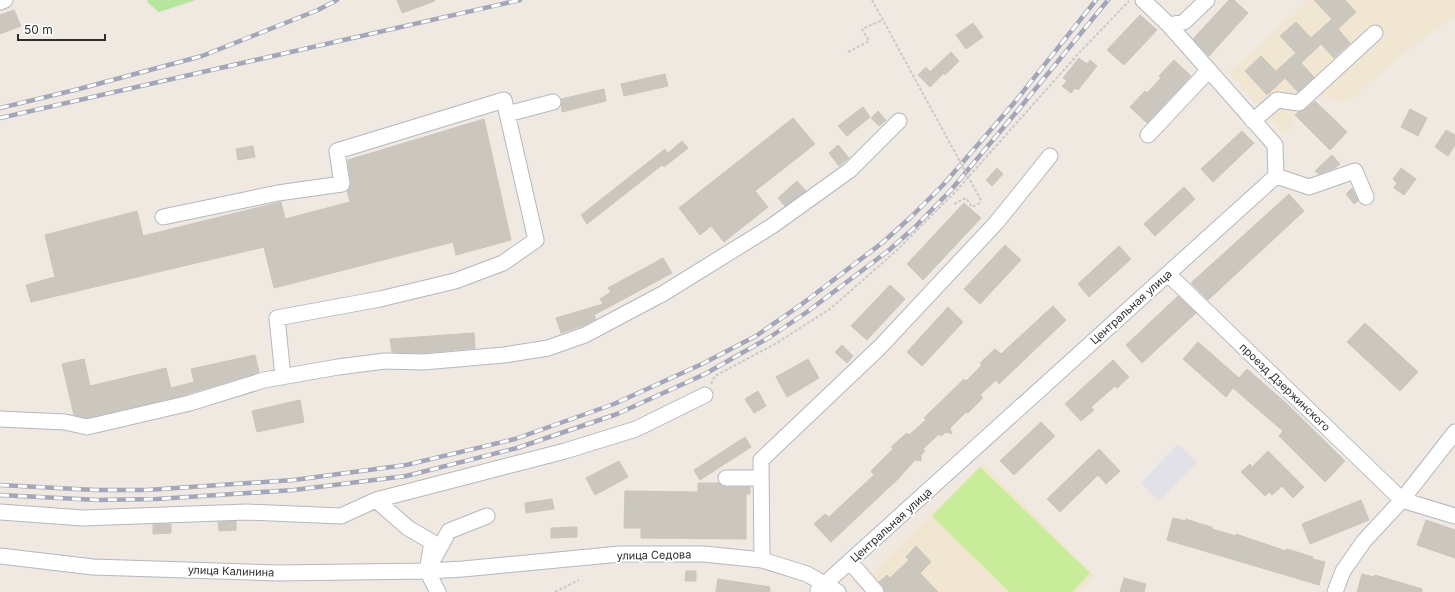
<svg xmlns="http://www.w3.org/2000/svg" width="1455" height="592" viewBox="0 0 1455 592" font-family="Inter,sans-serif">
<rect width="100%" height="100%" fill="#efe9e1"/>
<!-- industrial -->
<path fill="#e3e1e8" d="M1178,444L1197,462L1159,501L1141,483Z"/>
<!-- education -->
<path fill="#f0e6d1" d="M1308,0H1455V16L1406,52L1346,103L1314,94L1294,113V125L1285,135L1229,73Z
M983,463L1095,576L1081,592H869L862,584Z"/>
<!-- green -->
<path fill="#b6e59e" d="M148,0H196L159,12L147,2Z"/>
<!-- pitch -->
<path fill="#c9ec9a" d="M980,467L1090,573L1072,592H1009L932,516Z"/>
<!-- building -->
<path fill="#cbc7bf" stroke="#cbc5ba" d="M397,0H434L435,1L402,13Z
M1229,0H1234L1248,13L1209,56L1193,39Z
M1314,0H1345L1356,12L1338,29L1350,43L1334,58L1321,44L1301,63L1314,77L1298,92L1285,78L1267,95L1245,71L1261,56L1276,71L1296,53L1280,36L1296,22L1311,38L1332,19Z
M14,10L21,26L0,34V15Z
M1140,15L1157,30L1124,65L1107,50Z
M973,23L983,37L966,49L956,35Z
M951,52L959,61L945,75L944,73L930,87L918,75L926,67L930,72Z
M1079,58L1087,64L1090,60L1097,66L1078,90L1075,88L1071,93L1062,86L1067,81L1063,78Z
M1174,60L1191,76L1147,123L1130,107L1145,91L1147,93L1161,78L1159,76Z
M665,74L668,86L624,96L621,84Z
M604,89L606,101L562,112L561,99Z
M1315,101L1347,132L1330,150L1295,115L1298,112L1305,110Z
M863,107L870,117L847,136L838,126Z
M1410,109L1427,118L1418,136L1401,127Z
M878,111L886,120L879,126L871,118Z
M793,118L815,144L755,191L768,207L724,242L711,226L700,235L679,208Z
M484,119L511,240L456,255L453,242L274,288L264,247L31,302L26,285L55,277L45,235L137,211L143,236L280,202H281L285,219L350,202L347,191L350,188L351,183L348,160Z
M1446,130L1455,135V145L1448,156L1435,147Z
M1242,131L1254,143L1213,182L1201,169Z
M682,141L688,148L664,167L662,165L587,224L581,215L665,149L668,153Z
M838,145L849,158L839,166L829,153Z
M253,146L255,157L238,160L236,149Z
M1332,155L1340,164L1335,168L1319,174L1315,171Z
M997,168L1003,174L992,186L986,180Z
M1401,168L1416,179L1404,195L1394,188L1397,183L1393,179Z
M797,181L806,191L785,206L778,198Z
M1184,187L1195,199L1155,236L1144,224Z
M1352,188L1358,201L1354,204L1346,194Z
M1289,194L1304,211L1208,300L1191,283Z
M964,203L981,218L923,280L907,264Z
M1005,245L1021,260L980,304L964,289Z
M1119,246L1131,259L1089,297L1078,284Z
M663,258L672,273L594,315L596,319L582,326L561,333L556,318L603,304L600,299L611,292L608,288Z
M890,285L905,299L867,340L851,326Z
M1178,296L1196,313L1142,363L1126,345Z
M1053,306L1066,320L999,384L996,380L980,395L983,398L968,413L966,412L950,428L952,434L946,432L941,436L939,434L923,449L925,451L921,455V461L915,460L898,479L831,542L814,524L825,514L829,517L874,475L871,471L893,449L891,447L907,433L909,435L926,420L924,418L964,379L966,381L982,365L980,363L995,349L1001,354Z
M948,307L963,322L922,366L907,352Z
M1365,323L1418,372L1400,391L1347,342Z
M474,333L475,348L423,353L392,352L390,339Z
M1198,342L1239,378L1247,369L1286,403L1345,461L1325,482L1279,436L1283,431L1233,388L1226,397L1183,359Z
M842,345L853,356L847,363L835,352Z
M255,355L259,372L181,396L87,418L74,415L62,364L84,359L90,386L166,368L171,388L194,382L191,369Z
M808,359L819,378L787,397L776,377Z
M1113,360L1129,377L1117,388L1115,386L1091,407L1094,410L1081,421L1065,404Z
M758,391L766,406L754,413L745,399Z
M300,400L304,422L257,432L252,411Z
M1041,422L1055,436L1014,475L1000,461Z
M745,437L751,447L700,480L694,470Z
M1099,449L1120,471L1106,484L1098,475L1060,512L1047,499Z
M1268,451L1304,487L1293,498L1282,486L1272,495L1269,492L1265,496L1241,472L1250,464L1252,467Z
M619,461L628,477L595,495L586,478Z
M698,483H719L726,487H750V494H746V539L641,538V528H624L625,491L698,492Z
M552,499L554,509L526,513L525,503Z
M1361,500L1369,520L1310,544L1302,524Z
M1173,518L1186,521V519L1201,524L1212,527V529L1236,536V534L1286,551L1287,549L1313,557L1312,559L1325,562L1319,585L1167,540Z
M1426,520L1455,530V558L1417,545Z
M236,521V530L219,531L218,522Z
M153,524H171V533L153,534Z
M577,527V537L551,538V528Z
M916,546L931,562L920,573L938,592H885L883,586L879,582L887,575L890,578L909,560L906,557Z
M686,571H696V581H685Z
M1362,574L1374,577L1375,575L1422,589V592H1357Z
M1124,578L1146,584L1144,592H1120Z
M718,579L770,587V592H716Z"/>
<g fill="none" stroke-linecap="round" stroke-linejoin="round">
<!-- minor casing -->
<g stroke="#b4b7c1" stroke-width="17">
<path id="minor" d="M1143,0L1169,25L1275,145L1276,176
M0,2L5,0
M1169,25L1184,22L1207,0
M507,114L553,102
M1253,121L1277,100L1299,103L1375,33
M1148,135L1209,70
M1276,176L1309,187L1355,171L1366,197
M163,217L278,193L342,184L337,151L504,100L536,240L503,263L455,281L380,299L277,318L283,377
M1168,274L1402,500L1455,516
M0,419L65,422L87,427L190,403L264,380L338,367L385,361L423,362L504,355L548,348L585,335L664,293L772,226L850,170L899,121
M726,478H761
M376,500L408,528L432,542L427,571L438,592
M0,512L83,518L247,512L341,516L376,500L565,451L636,429L705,395
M0,556L93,567L278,573L427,571L463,569L620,554H704L762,560L807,574L838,592
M433,560L449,531L487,516
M762,560L761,460L880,347L996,223L1050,156
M850,562L876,592
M818,590L1276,176
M1335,592L1343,571L1364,541L1402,500L1455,432"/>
</g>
<!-- path -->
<path stroke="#c9c9c9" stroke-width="2" stroke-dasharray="3 2" stroke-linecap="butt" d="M848,52L869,41L862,29L883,20
M954,204L966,198L972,207L982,202
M711,384L715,376L775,344L830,309L895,252L955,192L1079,53L1129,1
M555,592L579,580"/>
<!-- minor -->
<use href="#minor" stroke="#fff" stroke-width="15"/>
<!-- rail casing -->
<g stroke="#a3a6b8" stroke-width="4.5">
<path id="rail" d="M0,108L79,89L202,56L318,10L337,0
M0,118L520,0
M0,485L95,490H147L294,480L406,465L515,439L614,404L702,364L756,336L802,304L882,243L911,217L943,185L1014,103L1096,0
M0,495L98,500L157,499L294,490L406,476L517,448L617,414L705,374L770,337L807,312L888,251L915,227L951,190L1019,109L1108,0"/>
</g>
<!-- rail -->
<use href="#rail" stroke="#fff" stroke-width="3" stroke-dasharray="9" stroke-linecap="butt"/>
<!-- path-bridge -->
<path stroke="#c9c9c9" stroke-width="2" stroke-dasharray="3 2" stroke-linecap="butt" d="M872,0L982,202"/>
</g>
<g text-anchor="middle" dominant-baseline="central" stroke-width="4" stroke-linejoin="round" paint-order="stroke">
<!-- street labels -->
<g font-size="11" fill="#2e2e2e" stroke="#fff">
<text transform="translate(1131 307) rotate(-42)">Центральная улица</text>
<text transform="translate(1285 387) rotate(44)">проезд Дзержинского</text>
<text transform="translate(891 525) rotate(-42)">Центральная улица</text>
<text transform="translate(654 555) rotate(-1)">улица Седова</text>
<text transform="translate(231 571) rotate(2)">улица Калинина</text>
</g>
</g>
<!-- scale -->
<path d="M18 34v6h87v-6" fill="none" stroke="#2e2e2e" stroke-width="2"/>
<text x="24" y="34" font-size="12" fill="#2e2e2e" stroke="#ffffff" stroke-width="3" paint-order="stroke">50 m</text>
</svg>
